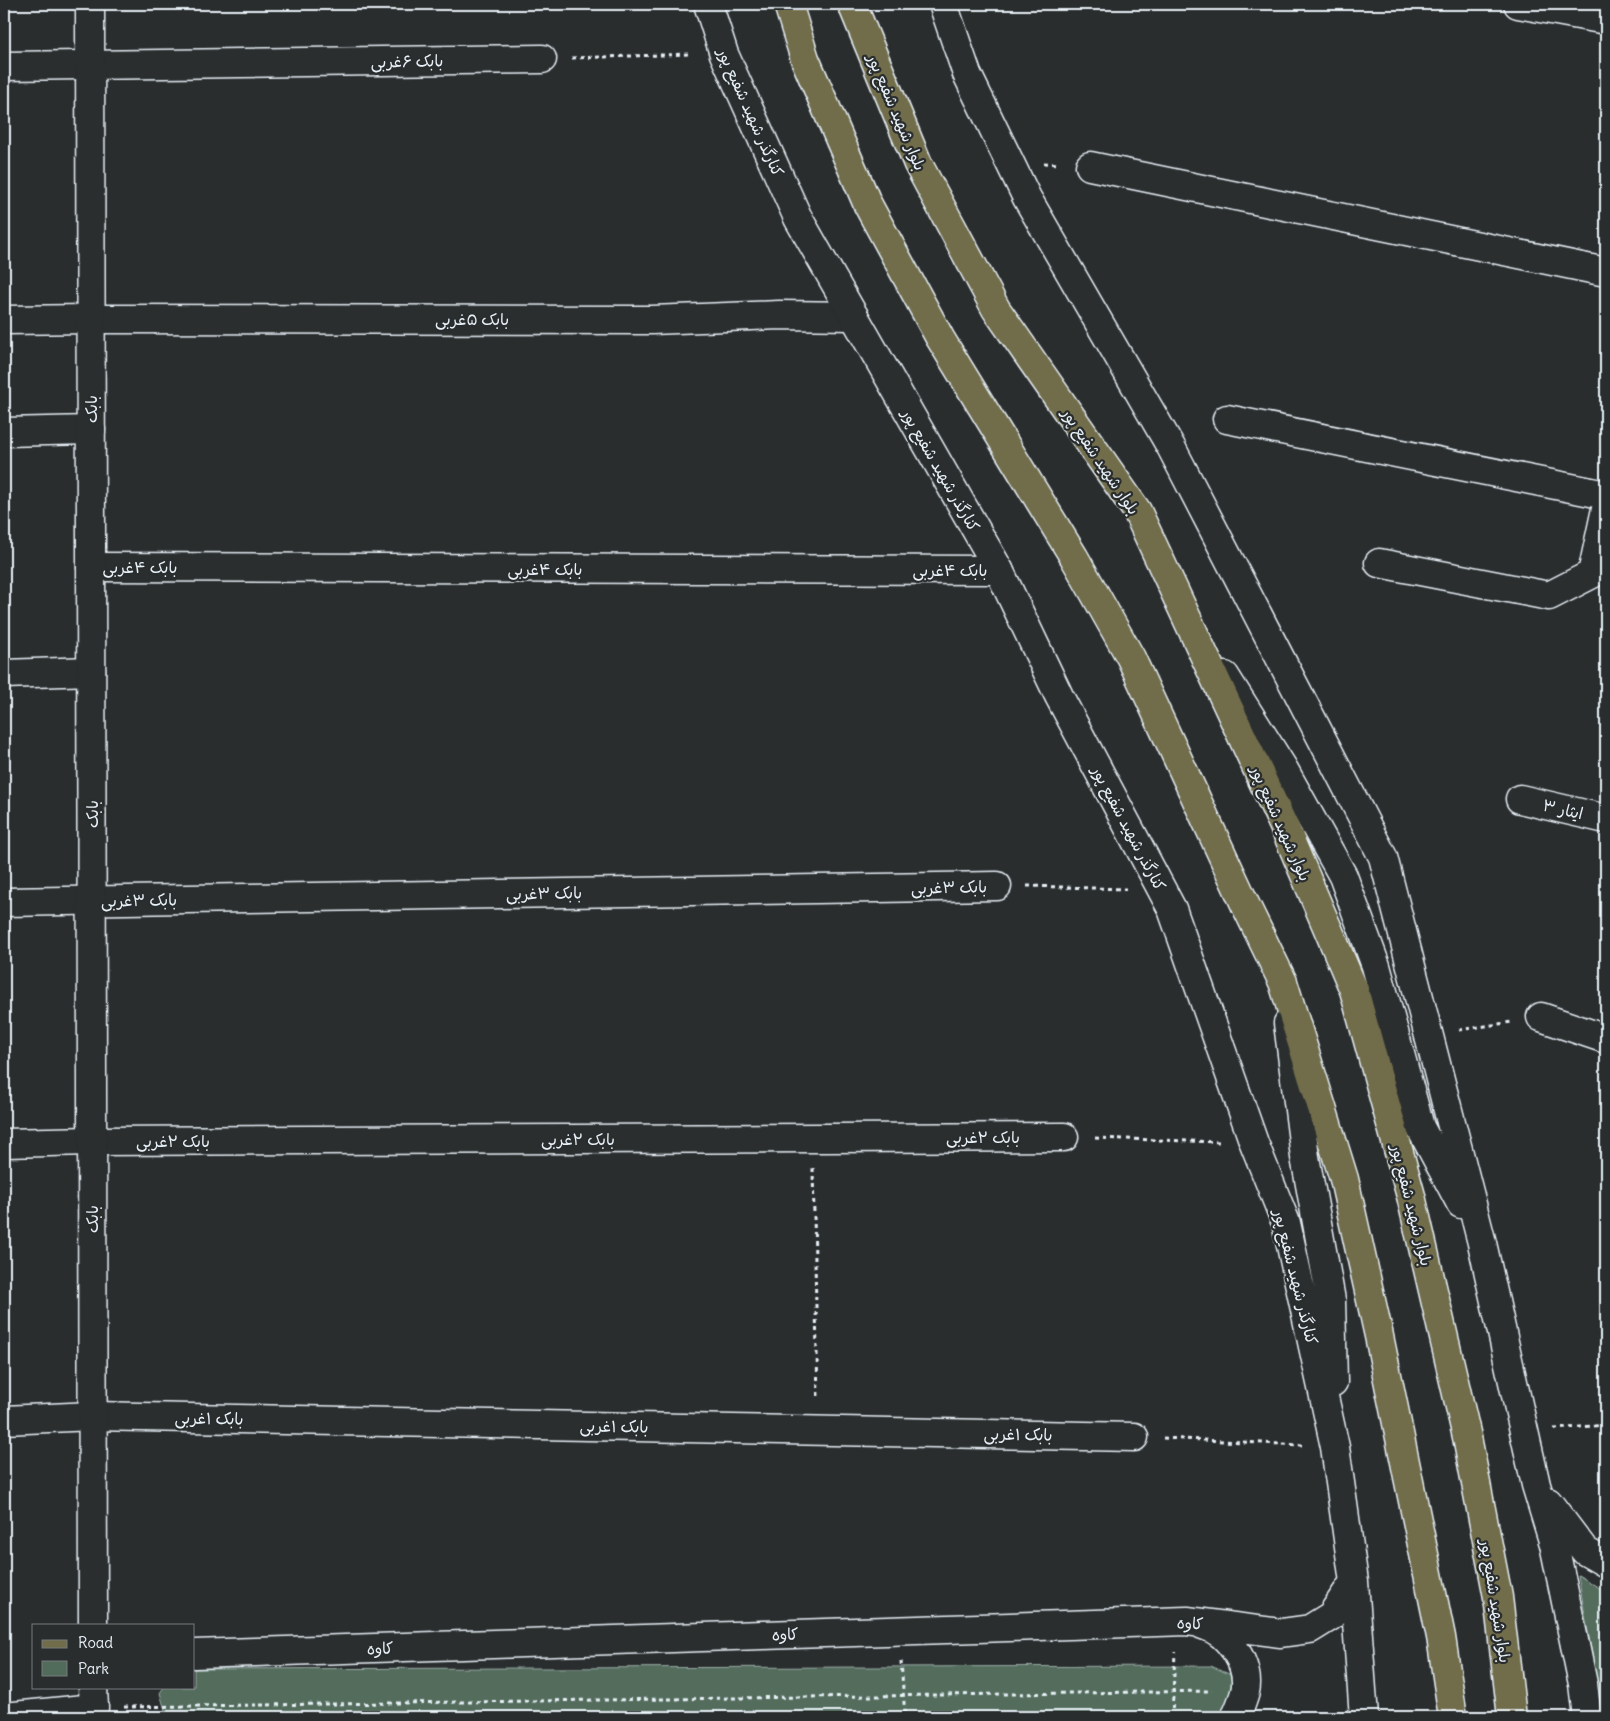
<svg xmlns="http://www.w3.org/2000/svg" width="1610" height="1721" viewBox="0 0 1610 1721" font-family="Delius,'Playpen Sans Arabic',sans-serif">
<rect width="100%" height="100%" fill="#2a2d2e"/>
<filter id="ink" filterUnits="userSpaceOnUse"><feTurbulence type="fractalNoise" baseFrequency=".02" numOctaves="2"/><feDisplacementMap in="SourceGraphic" scale="10" xChannelSelector="R" yChannelSelector="G"/><feConvolveMatrix kernelMatrix="1 2 1 2 8 2 1 2 1" color-interpolation-filters="sRGB"/></filter>
<g filter="url(#ink)">
<!-- green -->
<path fill="#526c5b" stroke="#9daeaa" d="M1578,1575L1606,1592V1717H1603Z
M1211,1666L1229,1674L1238,1686L1228,1717H167L160,1693L164,1687H194V1669Z"/>
<g fill="none" stroke-linecap="round" stroke-linejoin="round">
<!-- street casing -->
<g stroke="#e8f1f8" stroke-width="31">
<path id="street" d="M1518,4L1606,20
M4,66L542,59
M1090,166L1606,272
M4,320L91,319L652,320L779,315L854,316
M1227,419L1606,495
M4,432L91,430
M1379,563L1549,596L1592,574
M91,567L999,570
M1592,574L1606,509
M4,674L91,671
M1520,799L1606,819
M4,902L997,886
M1541,1017L1606,1039
M4,1143L92,1141L1064,1137
M4,1420L93,1416L1134,1437"/>
</g>
<!-- secondary casing -->
<g stroke="#e8f1f8" stroke-width="31">
<path id="secondary" d="M90,4L93,1625
M708,4L724,54L798,218L999,570L1059,696L1172,909L1254,1143L1286,1223L1335,1447L1354,1582L1364,1717
M943,4L967,74L1027,198L1171,447L1383,857L1482,1243L1536,1485L1554,1544L1583,1684L1587,1717
M1225,676L1283,768L1343,876L1376,966L1420,1127L1461,1204
M1288,1023L1305,1157L1331,1300L1333,1382
M1548,1502L1585,1551L1606,1563
M1203,1625C1229,1632 1251,1666 1245,1692C1243,1700 1240,1707 1237,1714L1235,1717
M194,1654L1187,1621L1281,1633L1310,1629L1331,1616L1354,1582
M4,1717L94,1708L93,1687"/>
</g>
<!-- primary casing -->
<g stroke="#e8f1f8" stroke-width="31">
<path id="primary" d="M788,4L805,59L868,205L940,338L1074,557L1131,658L1245,904L1283,982L1344,1179L1379,1336L1441,1637L1453,1717
M852,4L918,164L996,309L1137,511L1287,833L1354,990L1411,1196L1467,1437L1498,1597L1512,1717"/>
</g>
<!-- path -->
<path stroke="#e8f1f8" stroke-width="3" stroke-dasharray="4 4" stroke-linecap="butt" d="M572,58L691,54
M1044,163L1060,164
M1027,886L1126,889
M1459,1030L1512,1022
M1095,1138L1221,1142
M813,1168L818,1399
M1554,1429L1606,1425
M1163,1438L1302,1445
M901,1661L905,1717
M124,1707L1212,1691
M1172,1717L1175,1652"/>
<!-- street -->
<use href="#street" stroke="#2a2d2e" stroke-width="28"/>
<!-- secondary -->
<use href="#secondary" stroke="#2a2d2e" stroke-width="28"/>
<!-- primary -->
<use href="#primary" stroke="#716d4b" stroke-width="28"/>
</g>
</g>
<g text-anchor="middle" dominant-baseline="central" stroke-width="4.5" stroke-linejoin="round" paint-order="stroke">
<!-- street labels -->
<g font-size="16" fill="#e8f1f8" stroke="#2a2d2e">
<text transform="translate(407 61) rotate(-1)">بابک ۶غربی</text>
<text transform="translate(751 112) rotate(66)">کنارگذر شهید شفیع پور</text>
<text transform="translate(897 112) rotate(67)">بلوار شهید شفیع پور</text>
<text x="472" y="319">بابک ۵غربی</text>
<text transform="translate(91 409) rotate(-90)">بابک</text>
<text transform="translate(1101 461) rotate(56)">بلوار شهید شفیع پور</text>
<text transform="translate(941 470) rotate(60)">کنارگذر شهید شفیع پور</text>
<text x="140" y="567">بابک ۴غربی</text>
<text x="545" y="569">بابک ۴غربی</text>
<text x="950" y="570">بابک ۴غربی</text>
<text transform="translate(1563 809) rotate(13)">ایثار ۳</text>
<text transform="translate(92 814) rotate(-90)">بابک</text>
<text transform="translate(1281 823) rotate(66)">بلوار شهید شفیع پور</text>
<text transform="translate(1129 828) rotate(62)">کنارگذر شهید شفیع پور</text>
<text transform="translate(949 887) rotate(-1)">بابک ۳غربی</text>
<text transform="translate(544 893) rotate(-1)">بابک ۳غربی</text>
<text transform="translate(139 900) rotate(-1)">بابک ۳غربی</text>
<text x="983" y="1137">بابک ۲غربی</text>
<text x="578" y="1139">بابک ۲غربی</text>
<text x="173" y="1141">بابک ۲غربی</text>
<text transform="translate(1412 1205) rotate(76)">بلوار شهید شفیع پور</text>
<text transform="translate(92 1219) rotate(-90)">بابک</text>
<text transform="translate(1296 1277) rotate(76)">کنارگذر شهید شفیع پور</text>
<text transform="translate(209 1418) rotate(1)">بابک ۱غربی</text>
<text transform="translate(614 1426) rotate(1)">بابک ۱غربی</text>
<text transform="translate(1018 1434) rotate(1)">بابک ۱غربی</text>
<text transform="translate(1496 1601) rotate(81)">بلوار شهید شفیع پور</text>
<text transform="translate(1190 1623) rotate(3)">کاوه</text>
<text transform="translate(785 1634) rotate(-2)">کاوه</text>
<text transform="translate(380 1648) rotate(-2)">کاوه</text>
</g>
</g>
<!-- margin -->
<rect width="1610" height="1721" fill="none" stroke="#2a2d2e" stroke-width="20"/>
<rect x="10" y="10" width="1590" height="1701" fill="none" stroke="#e8f1f8" stroke-width="2" filter="url(#ink)"/>
<!-- legend -->
<rect x="32" y="1624" width="162" height="65" fill="#2a2d2e" stroke="#767b7f"/>
<rect x="42" y="1640" width="25" height="8" fill="#716d4b" stroke="#767b7f"/>
<text x="78" y="1648" font-size="15" fill="#e8f1f8">Road</text>
<rect x="42" y="1661" width="25" height="15" fill="#526c5b" stroke="#767b7f"/>
<text x="78" y="1674" font-size="15" fill="#e8f1f8">Park</text>
</svg>
